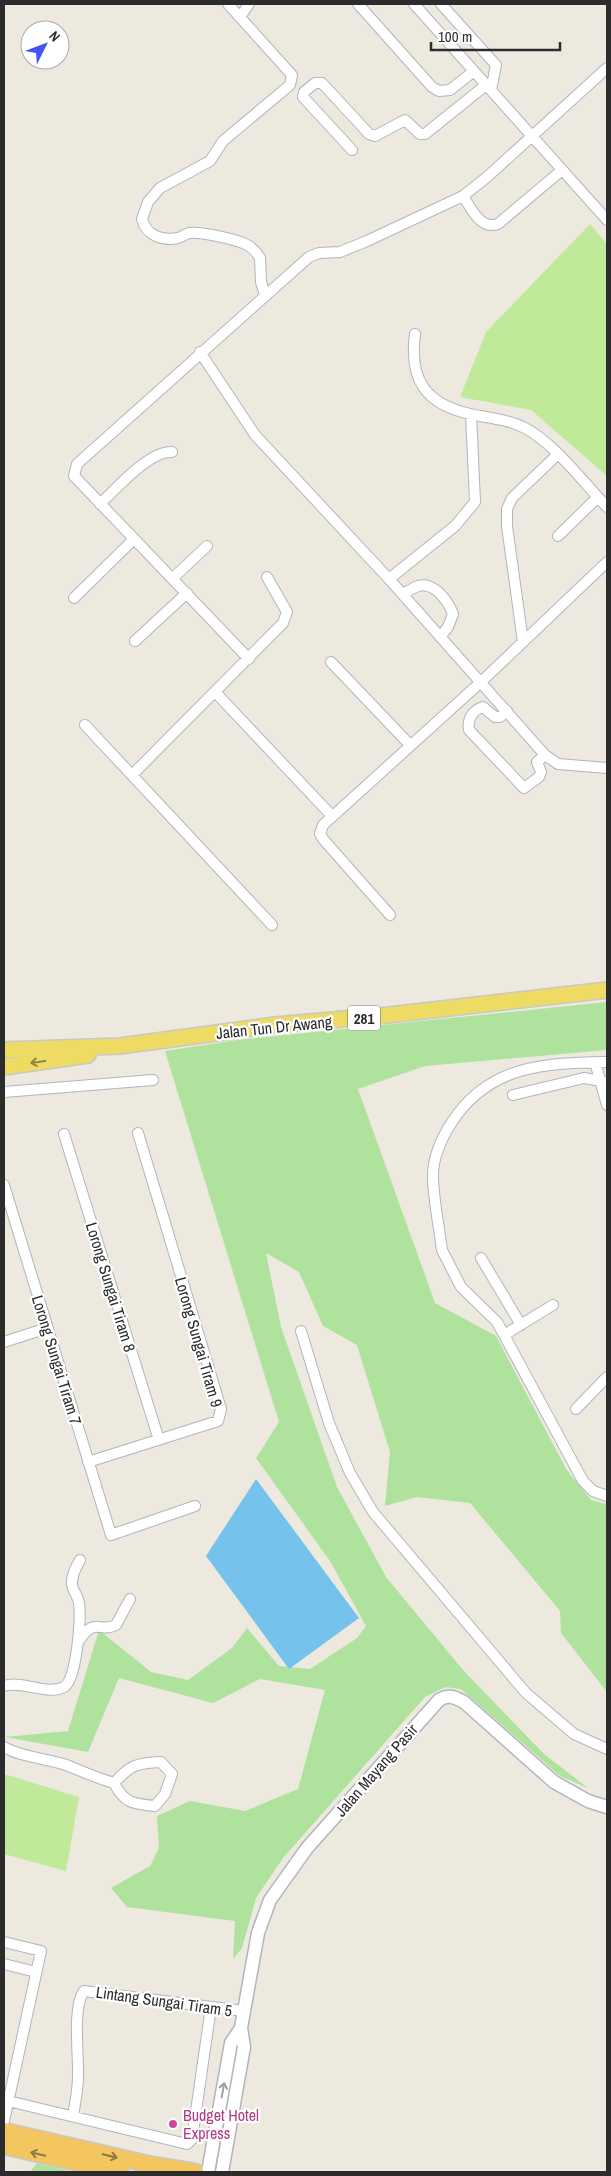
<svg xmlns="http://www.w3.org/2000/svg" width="611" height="2176" viewBox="0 0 611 2176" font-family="'Archivo Narrow',sans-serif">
<rect width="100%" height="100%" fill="#ede9df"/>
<!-- green -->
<path fill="#aee29d" d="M607,1002V1050L425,1066L358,1089L435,1303L496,1336L566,1469L591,1500L607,1504V1692L561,1633L560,1611L470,1503L417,1497L385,1506L390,1452L357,1345L323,1326L299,1272L266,1253L281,1327L337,1487L386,1577L463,1670L544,1754L588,1788L560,1776L461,1689L445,1687L425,1697L283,1858L256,1898L242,1948L233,1959L235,1921L127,1907L111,1888L150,1866L159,1848L157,1816L190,1801L245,1811L298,1789L325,1690L260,1679L213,1703L119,1678L88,1752L5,1737L68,1731L99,1630L151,1672L188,1680L232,1648L247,1628L279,1666L310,1669L357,1638L366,1626L330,1561L256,1458L279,1422L165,1051L237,1040Z
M37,2163L73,2172H30Z"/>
<!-- pitch -->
<path fill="#c0e999" d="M590,224L607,244V476L531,410L460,397L486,332Z
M4,1774L79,1797L66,1871L4,1854Z"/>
<!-- water -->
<path fill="#75c2ed" d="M256,1479L359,1618L289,1669L206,1556Z"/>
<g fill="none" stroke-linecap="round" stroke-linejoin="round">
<!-- minor casing -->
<g stroke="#b2b4bf" stroke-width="12">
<path id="minor" d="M228,4L292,75L290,85L223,141L210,161L160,188L148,202L142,219C146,236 163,241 178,238C182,237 185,234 189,233C199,231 233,239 243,243C251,246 256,251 260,258L261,282L265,295
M358,4L432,87L439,91L450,90L474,71
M414,4L607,220
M441,4L496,65L491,90
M240,17L249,4
M352,150L303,97L304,92L315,83H322L369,134L375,136L405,120L420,134H425L486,85
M463,196C471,208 480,230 498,224L562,170
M415,334C409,379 425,404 470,414C489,418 507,419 525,428C555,444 583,482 607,507
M200,352L255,435L389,579L545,755L558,764L607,768
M100,504C116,489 150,450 172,452
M558,536L598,497
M173,578L207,546
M389,579L455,526L475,502L471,414
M403,594C408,591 413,588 418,586C434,581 448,601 453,614L448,627L441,636
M74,598L134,539
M135,641L187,593
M523,642L507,526V509L512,498L557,455
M249,659L74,476L77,464L309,257L319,253L340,252L367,241L463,196L487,177L607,68
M331,662L410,745
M216,693L332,816
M507,711L500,717H495L483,707C473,710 467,719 469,730L524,788L539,777L541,772L537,762L545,755
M85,725L272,925
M132,775L283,623L287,612L267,577
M390,915L323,839L320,834L323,825L482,681L607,562
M595,1062L607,1105
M607,1062C545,1063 489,1065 452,1122C441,1139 432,1158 433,1179C434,1202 439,1227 442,1250L461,1287L497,1322L583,1481L593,1491L607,1496
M4,1092L153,1080
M513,1095L584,1078L607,1082
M64,1134L159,1440
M4,1185L111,1535L195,1506
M481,1258L521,1325
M301,1331L329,1423L350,1473L373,1512L526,1693L574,1734L607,1749
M504,1335L553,1305
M4,1342L47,1328
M576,1409L607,1377
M88,1462L218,1421L221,1409L138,1133
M78,1642C96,1615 98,1634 116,1625L130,1599
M4,1686C22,1680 47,1696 64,1687C77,1680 81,1617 79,1603C78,1596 73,1591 72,1585C71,1576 76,1567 80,1560
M4,1747C21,1757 44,1758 63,1764C80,1770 96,1778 114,1783C124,1803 133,1804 155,1806L165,1794L172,1774L161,1762C137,1763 130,1765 114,1783
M4,1942L41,1951L4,2121
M4,1964L36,1972
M4,2100L187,2144L192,2139L211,2007
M73,2116C75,2103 78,2090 78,2077C79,2056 72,2007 84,1991L244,2011"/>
</g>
<!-- tertiary casing -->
<g stroke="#b2b4bf" stroke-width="15">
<path id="tertiary" d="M208,2172L231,2043L241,2028
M222,2172L244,2047L241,2028L244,2011L258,1933L270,1900L307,1848L439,1700C449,1694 454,1697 464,1702L554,1782L588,1801L607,1807"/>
</g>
<!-- primary casing -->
<g stroke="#c8c8c8" stroke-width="18">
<path id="primary" d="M4,1050L120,1046L275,1025L389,1015L607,990
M4,1067L88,1055"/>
</g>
<!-- trunk casing -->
<g stroke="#c8c8c8" stroke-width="19">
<path id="trunk" d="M4,2131L152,2165L195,2172
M4,2146L120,2172"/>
</g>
<!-- minor -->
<use href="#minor" stroke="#fff" stroke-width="10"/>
<!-- tertiary -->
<use href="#tertiary" stroke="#fff" stroke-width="12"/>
<!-- primary -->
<use href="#primary" stroke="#eedb63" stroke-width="15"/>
<!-- trunk -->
<use href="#trunk" stroke="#f4c660" stroke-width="16"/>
</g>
<!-- one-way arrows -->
<defs><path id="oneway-shaft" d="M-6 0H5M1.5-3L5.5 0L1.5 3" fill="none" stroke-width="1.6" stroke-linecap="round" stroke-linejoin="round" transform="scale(1.25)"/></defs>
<use stroke="#8d8448" href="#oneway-shaft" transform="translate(38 1062) rotate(172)"/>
<use stroke="#a0a0a0" href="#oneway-shaft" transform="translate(223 2090) rotate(-80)"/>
<g stroke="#907946">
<use href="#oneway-shaft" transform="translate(38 2154) rotate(-167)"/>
<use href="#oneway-shaft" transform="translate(110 2156) rotate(13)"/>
</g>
<!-- markers -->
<circle fill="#d1479c" stroke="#fff" stroke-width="2" cx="173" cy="2124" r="5"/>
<g text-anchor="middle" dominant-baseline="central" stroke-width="4.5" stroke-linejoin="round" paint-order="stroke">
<!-- shield labels -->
<rect fill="#fff" stroke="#6b6b6b" stroke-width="1" x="348" y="1005.5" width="32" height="25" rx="4"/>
<g font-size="15" font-weight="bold" fill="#2c2c2c">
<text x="364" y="1018">281</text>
</g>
<!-- street labels -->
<g font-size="16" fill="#2c2c2c" stroke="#fff">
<text transform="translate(274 1027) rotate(-6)">Jalan Tun Dr Awang</text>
<text transform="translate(111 1287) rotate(73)">Lorong Sungai Tiram 8</text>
<text transform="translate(199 1342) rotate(74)">Lorong Sungai Tiram 9</text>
<text transform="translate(57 1360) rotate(73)">Lorong Sungai Tiram 7</text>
<text transform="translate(376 1770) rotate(-49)">Jalan Mayang Pasir</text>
<text transform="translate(164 2001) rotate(8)">Lintang Sungai Tiram 5</text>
</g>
<!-- hotel labels -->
<g font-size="16" fill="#b23c85" stroke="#fff" text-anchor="start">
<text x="183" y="2115">Budget Hotel<tspan x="183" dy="18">Express</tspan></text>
</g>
</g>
<!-- border -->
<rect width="611" height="2176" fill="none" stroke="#2c2c2c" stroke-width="10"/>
<!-- north arrow -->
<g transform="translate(45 45) rotate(48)"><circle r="24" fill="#ffffff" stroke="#ababab"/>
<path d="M0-4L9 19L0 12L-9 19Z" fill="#4354f6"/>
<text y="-8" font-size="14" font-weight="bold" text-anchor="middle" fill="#2c2c2c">N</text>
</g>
<!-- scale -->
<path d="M431 42v8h129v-8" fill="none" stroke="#2c2c2c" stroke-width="2.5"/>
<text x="438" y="42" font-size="15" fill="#2c2c2c" stroke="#ffffff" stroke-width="4" paint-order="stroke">100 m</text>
</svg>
